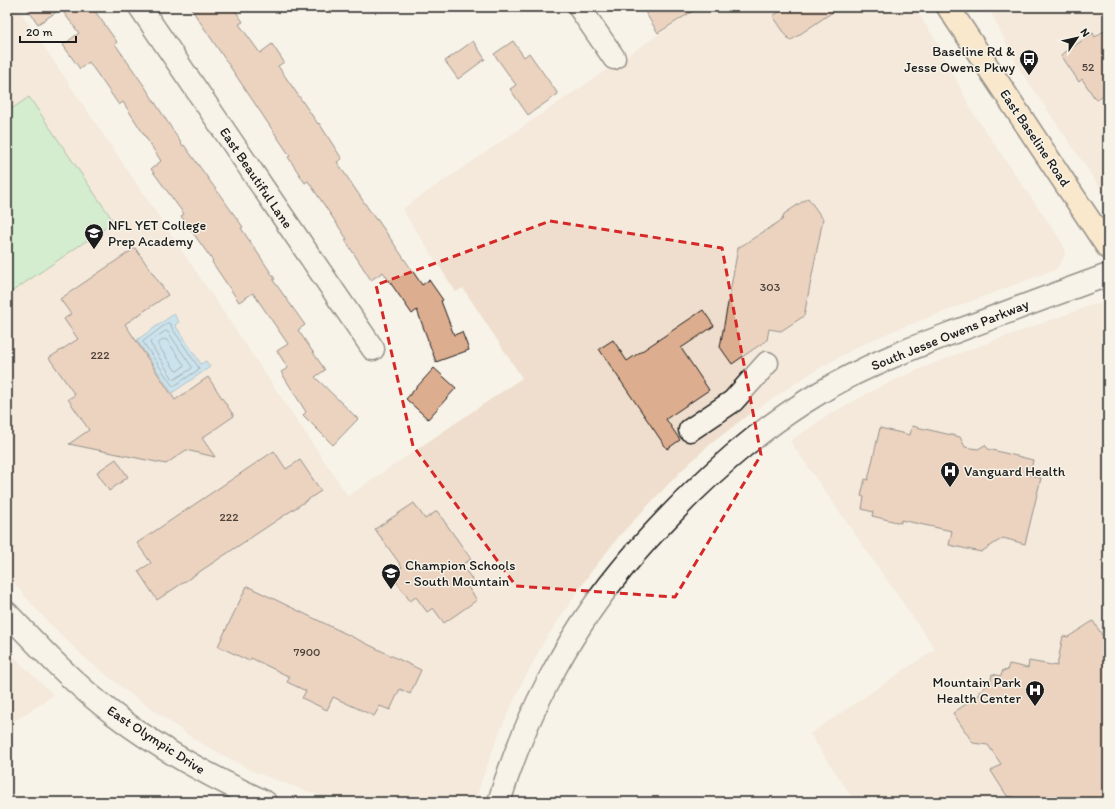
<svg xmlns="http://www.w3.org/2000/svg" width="1115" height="809" viewBox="0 0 1115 809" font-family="Itim,sans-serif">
<rect width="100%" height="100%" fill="#f7f3e8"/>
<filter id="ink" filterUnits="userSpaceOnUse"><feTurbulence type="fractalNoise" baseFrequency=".025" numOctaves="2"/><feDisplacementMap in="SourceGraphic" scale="8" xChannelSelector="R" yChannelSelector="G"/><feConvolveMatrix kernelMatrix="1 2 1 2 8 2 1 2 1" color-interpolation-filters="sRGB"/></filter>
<g filter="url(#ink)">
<!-- built -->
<path fill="#efdecd" d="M7,7H17L348,496L522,378L463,288L456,292L402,209L699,7H914L939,45L973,113L1063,244L1065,255L1060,264L1056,269L893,331L863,344L811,373L748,415L708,446L680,472L620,535L591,572L545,640L521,685L500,731L481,782L475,802H337L254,772L197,741L125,690L84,657L48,622L7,576Z
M988,7H1108V199L1020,70Z
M1104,304L1108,305V802H855L810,734L935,649L790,441L832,413L876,389L920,369L960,353L1092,305Z
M7,649L22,665L54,695L7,726Z"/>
<!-- green -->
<path fill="#a6e6af" stroke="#618166" d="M29,97L114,222L7,295V112Z"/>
<!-- water -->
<path fill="#93d0f4" stroke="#63889e" d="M174,314L179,322L175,325L201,364L206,361L210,367L172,393L137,340Z"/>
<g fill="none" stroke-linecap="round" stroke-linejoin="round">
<!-- shore -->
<path stroke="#4c6472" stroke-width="1" d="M168,323L171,324L172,328L199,368L198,370L174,386L172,385L143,342Z
M166,331L168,332L192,367L191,369L175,379H173L150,343L151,341Z
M164,339L167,340L184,365L183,367L177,371L175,370L158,345L159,343Z"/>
</g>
<!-- building -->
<path fill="#ddad8f" stroke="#1c1c1c" d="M26,7H92L117,42L115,44L145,87L183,146L184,145L243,227L241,228L275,279L273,280L305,325L298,330L325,370L315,377L358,419L333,445L303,415L306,412L281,372L288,368L277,351L288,344L253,293L239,302L212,262L213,261L181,216L184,214L151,169L161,161L123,102L119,105L89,62L80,69L63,45L79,33L61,9L38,24Z
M190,7H233L243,22L239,24L260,53L272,44L284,62L278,66L318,124L319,123L342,159L337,162L376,220L377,219L422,285L429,280L443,300L441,301L454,335L462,332L469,350L436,362L417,310L412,314L383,272L371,280L345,240L347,239L308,181L305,183L288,157L290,156Z
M642,7H699L658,33Z
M786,7H840L790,41L773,16Z
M1108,28V92L1096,100L1082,79L1079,82L1061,55L1093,33L1095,37Z
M473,41L485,59L458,79L445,61Z
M513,41L524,57L529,53L558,94L528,115L510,89L516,85L494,54Z
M808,198L823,219L804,316L781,331L769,329L767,340L732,364L720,347L738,248L782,220L784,214Z
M135,248L168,295L125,324L175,400L208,377L234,416L202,438L215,457L186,450L166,464L69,444L89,430L68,399L75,395L49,358L78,339L64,319L71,314L60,299Z
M703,310L714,326L681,348L709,390L666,419L680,440L667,449L599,349L613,340L627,361Z
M434,368L456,388L428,419L406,399Z
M912,426L960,437L965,447L978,449L985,445L988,449L1033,460L1030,475L1041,478L1025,544L1003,538L981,552L949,545L952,531L901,520V523L872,516L873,512L862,509L864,497L861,496L865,479L868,480L880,428L910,435Z
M274,451L286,469L300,460L321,491L157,600L138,571L151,563L137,543Z
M116,459L128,477L109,491L97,472Z
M414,503L425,519L437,511L471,559L462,565L474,582L467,586L477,600L444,623L433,608L427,612L416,597L410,601L391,574L402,567L375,529Z
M247,586L421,670L410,694L400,689L390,710L380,706L374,716L333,697L327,710L302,698L306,691L287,682L290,677L251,658L249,661L218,646Z
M1093,621L1108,644V802H1029L1030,800L1007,796L991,771L1001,764L988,745L973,743L953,713L979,695V691L990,684L992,674L1001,676L1003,670L1007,671L1009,664L1028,668L1029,661L1057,666L1063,636L1068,637Z"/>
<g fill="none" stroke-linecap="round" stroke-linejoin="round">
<!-- minor casing -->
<g stroke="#1c1c1c" stroke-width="25">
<path id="minor" d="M140,7L373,349
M579,7L614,58
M690,430L733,401L767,363
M7,613C41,649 76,686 115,715C161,750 213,778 265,802
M499,802C523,722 565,639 618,574C641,545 666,519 692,493C740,446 795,403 856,373C894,354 933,340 973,325C1018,308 1063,291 1108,275"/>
</g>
<!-- major casing -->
<g stroke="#1c1c1c" stroke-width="25">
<path id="major" d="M948,7L1108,248"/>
</g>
<!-- minor -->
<use href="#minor" stroke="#f7f3e8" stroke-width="22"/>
<!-- major -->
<use href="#major" stroke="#fcdcac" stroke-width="22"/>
</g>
</g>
<!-- marked area -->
<path d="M0 0H1115V809H0ZM550,221L722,248L761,455L675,597L516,586L413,446L376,285Z" fill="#f7f3e8" fill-opacity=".55" fill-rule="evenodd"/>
<path fill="none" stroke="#d62828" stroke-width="3" stroke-dasharray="8 5" stroke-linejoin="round" d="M550,221L722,248L761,455L675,597L516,586L413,446L376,285Z"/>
<!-- icons -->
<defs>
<g id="bus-pin" transform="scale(1)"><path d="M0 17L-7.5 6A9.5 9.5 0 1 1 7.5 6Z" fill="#1c1c1c" stroke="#f7f3e8"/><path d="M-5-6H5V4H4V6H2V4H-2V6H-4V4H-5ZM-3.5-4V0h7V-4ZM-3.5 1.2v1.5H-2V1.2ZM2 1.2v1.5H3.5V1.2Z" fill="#fff"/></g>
<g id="school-pin" transform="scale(1)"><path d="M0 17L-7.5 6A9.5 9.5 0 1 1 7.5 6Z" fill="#1c1c1c" stroke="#f7f3e8"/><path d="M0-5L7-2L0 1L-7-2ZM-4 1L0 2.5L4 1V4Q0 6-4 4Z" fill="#fff"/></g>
<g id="hospital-pin" transform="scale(1)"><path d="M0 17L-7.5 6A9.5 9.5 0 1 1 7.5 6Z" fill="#1c1c1c" stroke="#f7f3e8"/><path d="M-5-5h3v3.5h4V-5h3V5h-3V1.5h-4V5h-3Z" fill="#fff"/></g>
</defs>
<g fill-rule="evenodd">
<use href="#bus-pin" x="1029" y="59"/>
<use href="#school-pin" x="94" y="233"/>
<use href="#hospital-pin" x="950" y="471"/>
<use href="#school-pin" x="391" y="573"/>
<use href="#hospital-pin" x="1035" y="690"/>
</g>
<g text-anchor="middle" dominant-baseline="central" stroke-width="3" stroke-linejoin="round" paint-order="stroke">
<!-- number labels -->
<g font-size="12" fill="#4c4039">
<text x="1088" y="67">52</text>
<text x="770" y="287">303</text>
<text x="100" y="355">222</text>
<text x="229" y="517">222</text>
<text x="307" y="652">7900</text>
</g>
<!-- poi labels -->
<g font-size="14" fill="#1c1c1c" stroke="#f7f3e8" text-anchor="start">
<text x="1015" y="51" text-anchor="end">Baseline Rd &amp;<tspan x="1015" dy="16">Jesse Owens Pkwy</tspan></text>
<text x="108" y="225">NFL YET College<tspan x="108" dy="16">Prep Academy</tspan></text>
<text x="964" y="471">Vanguard Health</text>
<text x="405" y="565">Champion Schools<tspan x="405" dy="16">- South Mountain</tspan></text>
<text x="1021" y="682" text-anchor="end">Mountain Park<tspan x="1021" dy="16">Health Center</tspan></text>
</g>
<!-- street labels -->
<g font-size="14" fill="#1c1c1c" stroke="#f7f3e8">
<text transform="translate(1035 138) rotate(56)">East Baseline Road</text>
<text transform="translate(256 178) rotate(56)">East Beautiful Lane</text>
<text transform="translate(950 335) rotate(-22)">South Jesse Owens Parkway</text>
<text transform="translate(156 740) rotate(33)">East Olympic Drive</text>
</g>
</g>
<!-- margin -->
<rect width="1115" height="809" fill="none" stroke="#f7f3e8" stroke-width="24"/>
<rect x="12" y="12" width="1091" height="785" fill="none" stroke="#1c1c1c" stroke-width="1.5" filter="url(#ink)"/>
<!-- north arrow -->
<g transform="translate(1077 38) rotate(56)" stroke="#f7f3e8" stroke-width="3" paint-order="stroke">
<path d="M0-3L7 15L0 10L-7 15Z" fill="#1c1c1c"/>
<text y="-6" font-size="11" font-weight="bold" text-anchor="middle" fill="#1c1c1c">N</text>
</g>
<!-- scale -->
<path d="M20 36v6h56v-6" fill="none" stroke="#1c1c1c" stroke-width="2"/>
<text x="26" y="36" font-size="12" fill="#1c1c1c" stroke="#f7f3e8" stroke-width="3" paint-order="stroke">20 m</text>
</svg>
